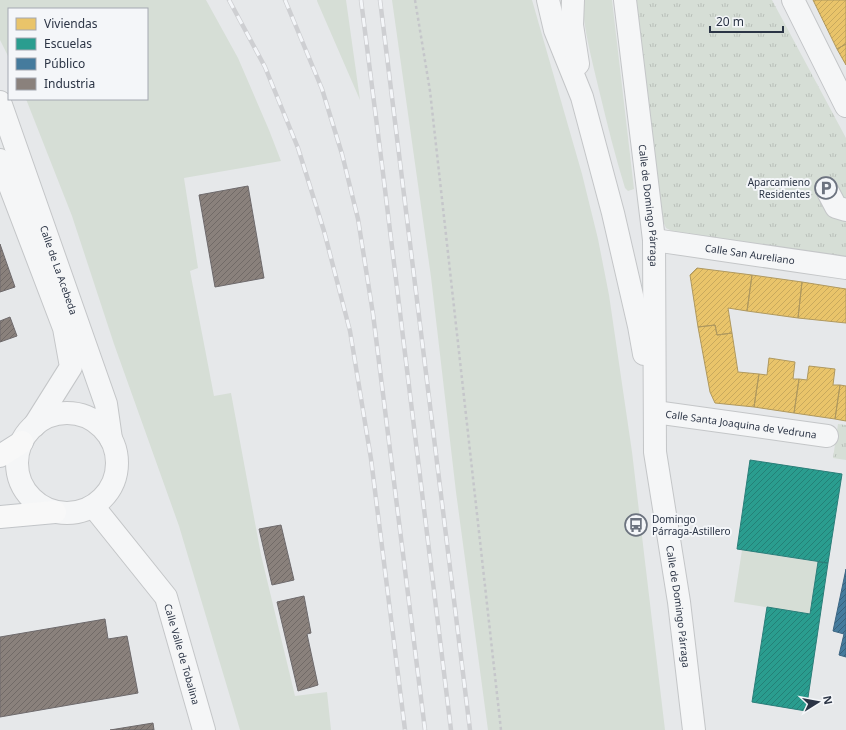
<svg xmlns="http://www.w3.org/2000/svg" width="846" height="730" viewBox="0 0 846 730" font-family="'Noto Sans',sans-serif">
<defs>
<pattern id="park-tufts" width="24" height="20" patternUnits="userSpaceOnUse"><rect width="24" height="20" fill="#d6ded6"/><path d="M3 7l-1-3M5 7V3M7 7l1-3M15 17l-1-3M17 17v-4M19 17l1-3" fill="none" stroke="#b8bfb9"/></pattern>
<pattern id="homes-hatch" width="6" height="6" patternUnits="userSpaceOnUse"><rect width="6" height="6" fill="#e9c46a"/><path d="M-1 1l2-2M0 6l6-6M5 7l2-2" fill="none" stroke="#c8a95d"/></pattern>
<pattern id="schools-hatch" width="6" height="6" patternUnits="userSpaceOnUse"><rect width="6" height="6" fill="#2a9d8f"/><path d="M-1 1l2-2M0 6l6-6M5 7l2-2" fill="none" stroke="#248177"/></pattern>
<pattern id="public-hatch" width="6" height="6" patternUnits="userSpaceOnUse"><rect width="6" height="6" fill="#457b9d"/><path d="M-1 1l2-2M0 6l6-6M5 7l2-2" fill="none" stroke="#37607b"/></pattern>
<pattern id="industry-hatch" width="6" height="6" patternUnits="userSpaceOnUse"><rect width="6" height="6" fill="#8a817c"/><path d="M-1 1l2-2M0 6l6-6M5 7l2-2" fill="none" stroke="#716a67"/></pattern>
</defs>
<rect width="100%" height="100%" fill="#e6e8ea"/>
<!-- grass -->
<path fill="#d6ded6" d="M0,0H206L238,58L269,130L281,161L184,178L198,268L190,271L214,396L231,393L261,555L295,696L327,692L331,730H240L179,526L114,344L72,216L26,99H147V9H9V58L0,40Z
M317,0H346L360,100L317,1Z
M392,0H532L582,174L598,239L609,295L632,452L665,730H488L456,492L431,277Z
M582,0H612L634,189L628,191L625,188C615,156 607,123 599,90C592,60 584,31 582,0Z
M742,550L818,562L810,614L734,602Z"/>
<!-- park -->
<path fill="url(#park-tufts)" d="M635,0H772L846,138V259L678,234L666,228L661,217Z
M838,424L846,425V460L833,458Z"/>
<!-- homes -->
<path fill="url(#homes-hatch)" stroke="#b0995f" d="M813,0H846V44L837,49Z
M846,44V65L837,49Z
M697,268L752,275L747,311L728,308L732,333L717,335L715,325L698,327L690,275Z
M752,275L802,282L798,318L747,311Z
M802,282L846,289V323L798,318Z
M715,325L717,335L732,333L738,372L759,374L754,407L715,403L710,392L698,327Z
M769,358L795,362L793,379H799L794,413L754,407L759,374L767,375Z
M809,366L835,369L833,385H840L835,419L794,413L799,379L807,380Z
M840,385L846,386V421L835,419Z"/>
<!-- schools -->
<path fill="url(#schools-hatch)" stroke="#2a7e79" d="M750,460L842,474L828,563L737,549Z
M818,562L828,563L806,711L752,702L767,607L810,614Z"/>
<!-- public -->
<path fill="url(#public-hatch)" stroke="#3d6683" d="M846,569V657L839,655L844,634L833,631Z"/>
<!-- industry -->
<path fill="url(#industry-hatch)" stroke="#6e6a6c" d="M248,186L264,278L215,287L199,195Z
M0,244L15,287L0,292Z
M10,317L17,336L0,342V321Z
M281,525L294,580L272,585L259,529Z
M304,596L311,633L307,634L318,685L298,691L277,602Z
M105,619L108,639L127,636L138,693L0,717V637Z
M153,723L154,730H110Z"/>
<g fill="none" stroke-linecap="round" stroke-linejoin="round">
<!-- minor casing -->
<g stroke="#c4c6c8" stroke-width="24">
<g id="minor">
<path d="M548,0L555,30L582,97L613,213L639,326L644,354"/>
<path d="M573,0L572,25L578,64"/>
<path id="s1" d="M625,0L654,240L655,452L679,602L694,730"/>
<path d="M793,0L846,106"/>
<path id="s2" d="M0,102L106,404L111,439"/>
<path d="M0,160L64,328L71,367L34,426"/>
<path d="M826,188L836,207L846,210"/>
<path id="s3" d="M654,240L846,268"/>
<path id="s4" d="M655,412L827,436"/>
<circle cx="67" cy="463" r="50"/>
<path id="s5" d="M93,506L166,597L204,730"/>
</g>
</g>
<!-- major casing -->
<g stroke="#c2c5c8" stroke-width="24">
<path id="major" d="M0,456L22,442
M0,517L55,512"/>
</g>
<!-- path -->
<path stroke="#c5c6ca" stroke-width="2.5" stroke-dasharray="3 3" stroke-linecap="butt" d="M415,0L430,91L501,730"/>
<!-- minor -->
<use href="#minor" stroke="#f5f6f7" stroke-width="22"/>
<!-- major -->
<use href="#major" stroke="#f8f8f8" stroke-width="22"/>
<!-- rail casing -->
<g stroke="#cecfd2" stroke-width="4.5">
<path id="rail" d="M229,0L265,67L298,148L324,231L350,331L371,459L405,730
M285,0L322,89L342,154L358,219L373,314L425,730
M361,0L382,165L451,730
M380,0L470,730"/>
</g>
<!-- rail -->
<use href="#rail" stroke="#f4f6f9" stroke-width="3" stroke-dasharray="9" stroke-linecap="butt"/>
</g>
<!-- icons -->
<defs>
<g id="parking-ring" transform="scale(1.15)"><circle r="9.5" fill="#f4f6f9" stroke="#6c737f" stroke-width="1.5"/><path d="M-3.5-5.5H1a3.5 3.5 0 0 1 0 7H-1V5.5H-3.5ZM-1-3.4V-.6H.8a1.4 1.4 0 0 0 0-2.8Z" fill="#6c737f"/></g>
<g id="bus-ring" transform="scale(1.15)"><circle r="9.5" fill="#f4f6f9" stroke="#6c737f" stroke-width="1.5"/><path d="M-5-6H5V4H4V6H2V4H-2V6H-4V4H-5ZM-3.5-4V0h7V-4ZM-3.5 1.2v1.5H-2V1.2ZM2 1.2v1.5H3.5V1.2Z" fill="#6c737f"/></g>
</defs>
<g fill-rule="evenodd">
<use href="#parking-ring" x="826" y="188"/>
<use href="#bus-ring" x="636" y="525"/>
</g>
<g text-anchor="middle" dominant-baseline="central" stroke-width="4" stroke-linejoin="round" paint-order="stroke">
<!-- poi labels -->
<g font-size="10" fill="#2b3445" stroke="#f4f6f9" text-anchor="end">
<text x="810" y="182">Aparcamieno<tspan x="810" dy="12">Residentes</tspan></text>
<text x="652" y="519" text-anchor="start">Domingo<tspan x="652" dy="12">Párraga-Astillero</tspan></text>
</g>
<!-- street labels -->
<g font-size="10" fill="#2b3445" stroke="#f4f6f9">
<text stroke="none"><textPath href="#s1" startOffset="207">Calle de Domingo Párraga</textPath></text>
<text stroke="none"><textPath href="#s3" startOffset="97">Calle San Aureliano</textPath></text>
<text stroke="none"><textPath href="#s2" startOffset="178">Calle de La Acebeda</textPath></text>
<text stroke="none"><textPath href="#s4" startOffset="87">Calle Santa Joaquina de Vedruna</textPath></text>
<text stroke="none"><textPath href="#s1" startOffset="610">Calle de Domingo Párraga</textPath></text>
<text stroke="none"><textPath href="#s5" startOffset="176">Calle Valle de Tobalina</textPath></text>
</g>
</g>
<!-- legend -->
<rect x="8" y="8" width="140" height="92" fill="#f4f6f9" stroke="#a4a8b1"/>
<rect x="16" y="18" width="20" height="12" fill="#e9c46a" stroke="#a4a8b1"/>
<text x="44" y="28" font-size="12" fill="#2b3445">Viviendas</text>
<rect x="16" y="38" width="20" height="12" fill="#2a9d8f" stroke="#a4a8b1"/>
<text x="44" y="48" font-size="12" fill="#2b3445">Escuelas</text>
<rect x="16" y="58" width="20" height="12" fill="#457b9d" stroke="#a4a8b1"/>
<text x="44" y="68" font-size="12" fill="#2b3445">Público</text>
<rect x="16" y="78" width="20" height="12" fill="#8a817c" stroke="#a4a8b1"/>
<text x="44" y="88" font-size="12" fill="#2b3445">Industria</text>
<!-- north arrow -->
<g transform="translate(818 702) rotate(79)" stroke="#f4f6f9" stroke-width="3" paint-order="stroke">
<path d="M0-3L7 15L0 10L-7 15Z" fill="#2b3445"/>
<text y="-6" font-size="11" font-weight="bold" text-anchor="middle" fill="#2b3445">N</text>
</g>
<!-- scale -->
<path d="M710 26v6h73v-6" fill="none" stroke="#2b3445" stroke-width="2"/>
<text x="716" y="26" font-size="12" fill="#2b3445" stroke="#f4f6f9" stroke-width="3" paint-order="stroke">20 m</text>
</svg>
